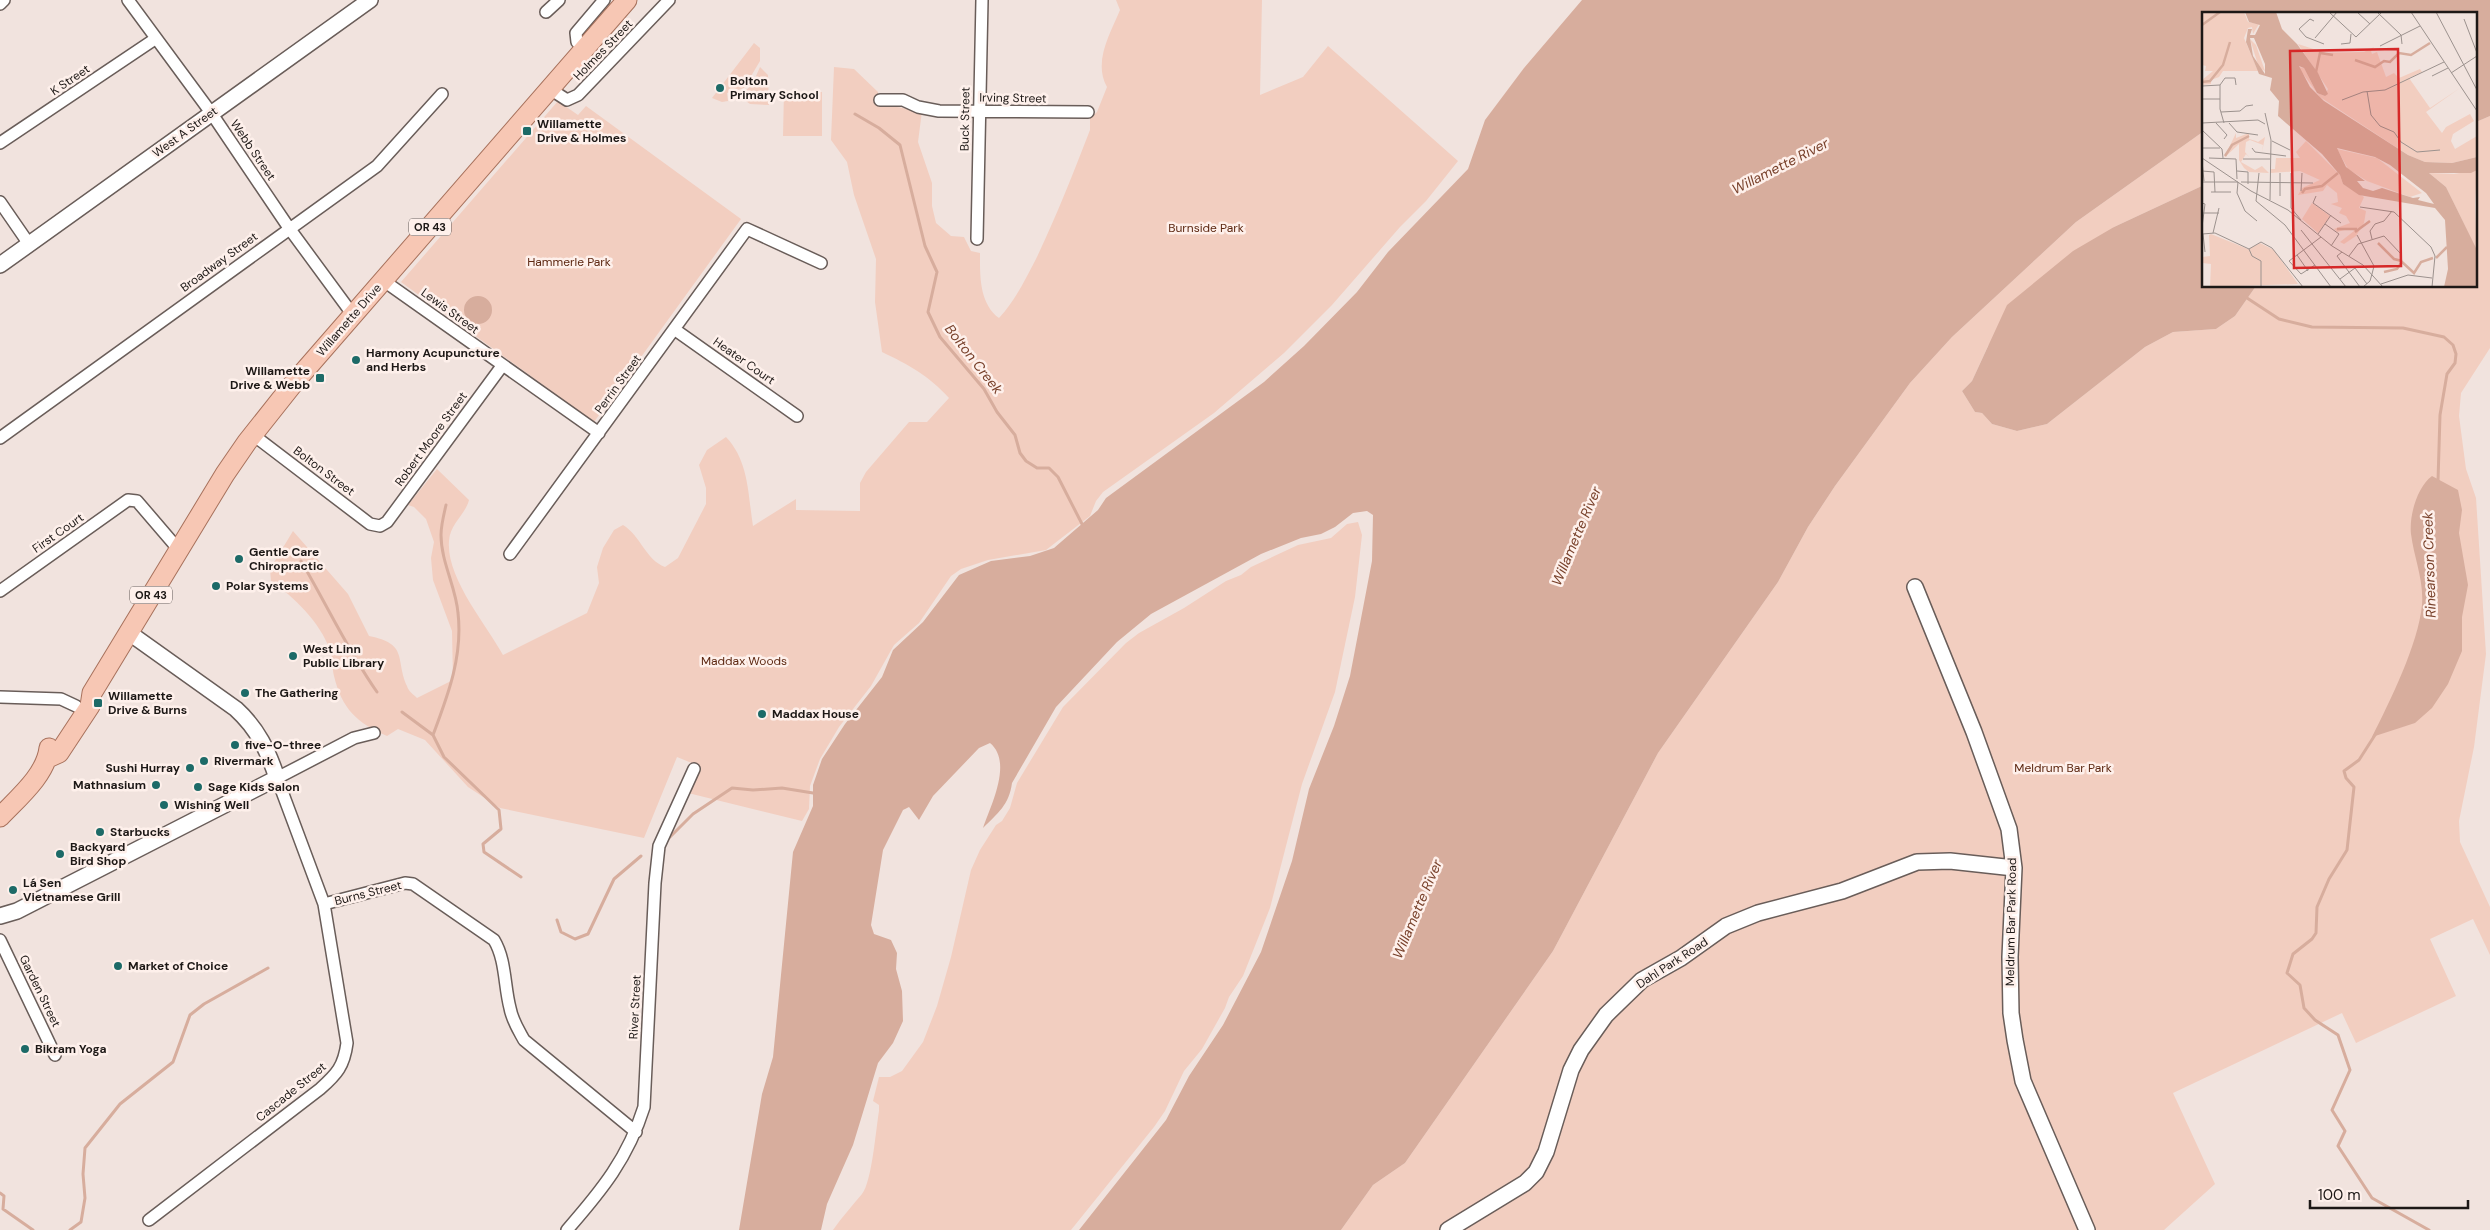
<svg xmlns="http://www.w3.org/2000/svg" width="2490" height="1230" viewBox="0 0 2490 1230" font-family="'DM Sans',sans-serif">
<rect width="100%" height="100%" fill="#f1e3de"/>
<!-- green -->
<path fill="#f2cec0" d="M1116,0H1262L1260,95L1303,77L1328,46L1458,161L1426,201L1400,227L1332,305L1284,353L1214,413L1103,492L1096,501L1090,516L1046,550L988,560L961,569L951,576L919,623L894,645L871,686L839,727L820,759L810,786L809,809L802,821L688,793L699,766L677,757L644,838L500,808L468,787L425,740L398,729L387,736C357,723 342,709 334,676C332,668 333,658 330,650C320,622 294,597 271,581L270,569L293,531L348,594L369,636C409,644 395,659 407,686C408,691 414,695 417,698L453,680L452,631L433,580L431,558L434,542L426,519L414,507L408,505L437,469L469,500C465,515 450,524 449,541C446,578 486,624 503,655L587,613L599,583L597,567L603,548L614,530L623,525C640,535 646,560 665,567L678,558L706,504V488L699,465L707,450L726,437C749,461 748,495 753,526L796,499V510L860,511V483L866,472L909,422H927L949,398C928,375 909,365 882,352L875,302L876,259L854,195L847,162L831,140L834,67L854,69L878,92V104L922,111L918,142L932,183V206L936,223L951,236L964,237L971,251L980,253C980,275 979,303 999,318C1015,301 1025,280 1036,259C1056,217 1073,174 1090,130V118L1097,112L1107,87C1093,62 1110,34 1120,10Z
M754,43L760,48V61L744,88L727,93L728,101L722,102L712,98Z
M760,67L768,75L769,105L750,104L739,96L752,85Z
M784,91L822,92V136H783Z
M558,101L578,115L586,106L741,219L594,422L401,282Z
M2490,116V348L2461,393L2459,416L2466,469L2476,498L2486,654L2474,747L2459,821L2460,842L2490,907V955L2473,919L2430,939L2456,996L2356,1043L2342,1013L2173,1093L2215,1184L2164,1230H1341L1373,1185L1405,1163L1553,951L1658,753L1778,582L1808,527L1835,486L1910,383L1952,337L2076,222L2204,131V185L2114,227L1988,346L1972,381L1962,391L1975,412L1982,413L1992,424L2017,431L2047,424L2145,347L2173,332L2216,329L2235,316L2256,286H2476V122Z
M1358,522L1362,535L1355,597L1335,692L1302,784L1270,908L1243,976L1229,997L1225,1008L1202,1049L1184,1071L1165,1111L1154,1127L1071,1230H833C842,1217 852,1206 862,1194C872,1182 876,1128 879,1111V1105L873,1101L879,1077H890L902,1071L923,1042L937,1006L951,957L971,870L980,850L996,825L1002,821L1010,808L1017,783L1063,707L1126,643L1139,633L1184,608L1226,581L1241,575L1251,567L1298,545L1331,538L1347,524Z"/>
<!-- water -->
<path fill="#d7ad9d" d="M1582,0H2490V116L2476,122V14H2204V131L2076,222L1952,337L1910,383L1835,486L1808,527L1778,582L1658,753L1553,951L1405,1163L1373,1185L1341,1230H1079L1166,1120L1189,1076L1223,1025L1261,952L1292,861L1309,789L1334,726L1350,676L1372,561L1373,515L1367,511L1353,513L1335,527L1321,534L1301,538L1261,554L1151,614L1117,642L1056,707L1012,783C1009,805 998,813 983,828C991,805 1013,762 990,743L979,748L933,796L919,820L909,807L903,810L883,850L871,925L874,934L891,940L897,953L896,969L902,991L903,1021L893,1043L878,1063L853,1145L827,1204L821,1230H739L762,1094L773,1057L793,852L813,806V785L822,759L845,724L882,677L893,650L923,622L959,575L991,561L1030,556L1054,548L1098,510L1106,498L1264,382L1304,346L1357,292L1388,252L1468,169L1485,120L1524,68Z
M2204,185V286H2256L2235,316L2216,329L2173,332L2145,347L2047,424L2017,431L1992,424L1982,413L1975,412L1962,391L1972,381L2007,305L2073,251L2114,227Z
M464 310a14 14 0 1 1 28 0a14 14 0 1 1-28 0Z
M2432,476L2458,490L2462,510L2459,533L2468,585L2462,617V651L2448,684L2432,708L2415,723L2372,737C2390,701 2418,645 2422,605C2424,580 2414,558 2411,534C2409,516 2417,487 2432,476Z"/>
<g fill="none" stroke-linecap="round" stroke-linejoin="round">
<!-- stream -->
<path stroke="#d7ad9d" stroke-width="3" d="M855,114L879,128L900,145L925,246L937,272L928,312L940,337L984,389L997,412L1015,435L1020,453L1026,461L1037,468H1049L1058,477L1082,524
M2247,298L2279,319L2312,327L2403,328L2444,337L2453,345L2456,354L2455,363L2447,374L2440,415L2438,481
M301,561C327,605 348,651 377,692
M402,712L433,735L444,757L499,810L501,829L483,844L484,852L521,877
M433,735C448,695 463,656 458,613C456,587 441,562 441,535C441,525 444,514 446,505
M2375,735L2359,760L2344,771L2346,778L2354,787L2347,850L2329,879L2317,907L2316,933L2312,939L2293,954L2287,973L2300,985L2304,1008L2315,1020L2338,1035L2350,1070L2332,1110L2345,1131L2338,1146L2372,1198L2429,1230
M669,838L693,814L732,788L753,790L782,788L813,793
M557,920L561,932L575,939L588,934L614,879L641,856
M0,1193L4,1196L3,1209L33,1230
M70,1230L81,1222L85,1198L83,1174L85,1148L120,1104L173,1062L190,1015L204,1004L268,968"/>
<!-- minor casing -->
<g stroke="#695d59" stroke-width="14">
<path id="minor" d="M128,0L212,114L289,228L353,315
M0,4L4,0
M546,12L559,0
M585,48L577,42L576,33L604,0
M550,89L567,100L578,95L669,0
M880,100H903L918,107L939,111L1088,112
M0,143L155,39
M0,202L29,244
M977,239L982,0
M384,281L599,433
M674,329L797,416
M252,434L370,524L380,526L387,522L502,366
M0,438L377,166L442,94
M510,554L747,229L821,263
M0,591L128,500L137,501L179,550
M0,697L61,699L76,706
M324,904L405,883L413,884L494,940C506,960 504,985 510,1008C512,1020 518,1029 524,1040L636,1132
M0,940L55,1055
M149,1220L320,1089C337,1074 344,1066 347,1043L324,904L277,778L354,738L374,733
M567,1230C602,1190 628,1158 644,1107L655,883L659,846L694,769"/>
</g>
<!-- tertiary casing -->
<g stroke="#695d59" stroke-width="18">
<path id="tertiary" d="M0,265L370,0
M1915,587L1974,732L2009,829L2014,868L2010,957L2011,1013L2015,1040L2023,1081L2087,1230
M0,916L17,911L277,778C268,751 258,729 236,709L128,632
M1448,1230L1525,1183L1536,1172L1546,1152L1571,1070L1581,1050L1606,1015L1642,980L1681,958L1726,926L1758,913L1842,891L1917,862L1950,861L2014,868"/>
</g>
<!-- primary casing -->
<g stroke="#a7715c" stroke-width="21">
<path id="primary" d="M48,758L59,753L90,706L92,693L225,474L247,442L293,384L627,0
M0,817C18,798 46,775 49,748"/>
</g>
<!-- minor -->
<use href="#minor" stroke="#fff" stroke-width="11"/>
<!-- tertiary -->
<use href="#tertiary" stroke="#fff" stroke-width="15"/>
<!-- primary -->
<use href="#primary" stroke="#f7c7b4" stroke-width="19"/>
</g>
<!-- markers -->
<g fill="#1d6a67" stroke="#fef0eb" stroke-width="2">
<circle cx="720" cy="88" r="5"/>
<rect x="522" y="126" width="10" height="10" rx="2.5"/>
<circle cx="356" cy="360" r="5"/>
<rect x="315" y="373" width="10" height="10" rx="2.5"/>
<circle cx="239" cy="559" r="5"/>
<circle cx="216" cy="586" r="5"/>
<circle cx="293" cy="656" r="5"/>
<circle cx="245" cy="693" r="5"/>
<rect x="93" y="698" width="10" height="10" rx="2.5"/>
<circle cx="762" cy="714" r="5"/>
<circle cx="235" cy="745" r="5"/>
<circle cx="204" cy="761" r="5"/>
<circle cx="190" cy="768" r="5"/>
<circle cx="156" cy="785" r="5"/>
<circle cx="198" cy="787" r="5"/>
<circle cx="164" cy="805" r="5"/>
<circle cx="100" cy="832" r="5"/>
<circle cx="60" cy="854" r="5"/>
<circle cx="13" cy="890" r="5"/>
<circle cx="118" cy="966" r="5"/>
<circle cx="25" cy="1049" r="5"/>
</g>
<g text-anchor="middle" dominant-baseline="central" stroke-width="5" stroke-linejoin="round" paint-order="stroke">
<!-- shield labels -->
<g fill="#fef0eb" stroke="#605956" stroke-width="1">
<rect x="409" y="218.5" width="42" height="17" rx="4"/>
<rect x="130" y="586.5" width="42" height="17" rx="4"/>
</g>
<g font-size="11" font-weight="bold" fill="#1d1816">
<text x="430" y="227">OR 43</text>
<text x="151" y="595">OR 43</text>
</g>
<!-- street labels -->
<g font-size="12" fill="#1d1816" stroke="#fef0eb">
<text transform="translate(603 50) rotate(-46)">Holmes Street</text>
<text transform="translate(70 80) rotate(-34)">K Street</text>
<text transform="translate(1013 98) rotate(1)">Irving Street</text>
<text transform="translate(965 119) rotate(-89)">Buck Street</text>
<text transform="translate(185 132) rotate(-36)">West A Street</text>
<text transform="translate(253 150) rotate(56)">Webb Street</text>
<text transform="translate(219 262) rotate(-36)">Broadway Street</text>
<text transform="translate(450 311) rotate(36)">Lewis Street</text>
<text transform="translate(349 320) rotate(-49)">Willamette Drive</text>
<text transform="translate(744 361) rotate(35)">Heater Court</text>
<text transform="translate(618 384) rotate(-54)">Perrin Street</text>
<text transform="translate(431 439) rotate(-54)">Robert Moore Street</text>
<text transform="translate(324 471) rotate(37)">Bolton Street</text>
<text transform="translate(58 533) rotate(-35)">First Court</text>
<text transform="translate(368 893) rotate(-14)">Burns Street</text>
<text transform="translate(2011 922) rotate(-89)">Meldrum Bar Park Road</text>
<text transform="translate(1672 963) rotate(-33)">Dahl Park Road</text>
<text transform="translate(40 991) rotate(64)">Garden Street</text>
<text transform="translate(635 1007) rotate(-87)">River Street</text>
<text transform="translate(291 1092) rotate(-39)">Cascade Street</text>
</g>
<!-- poi labels -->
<g font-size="12" font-weight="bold" fill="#1d1816" stroke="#fef0eb" text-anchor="start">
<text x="730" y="81">Bolton<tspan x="730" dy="14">Primary School</tspan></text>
<text x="537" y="124">Willamette<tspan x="537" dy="14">Drive &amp; Holmes</tspan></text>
<text x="366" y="353">Harmony Acupuncture<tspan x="366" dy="14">and Herbs</tspan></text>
<text x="310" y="371" text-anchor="end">Willamette<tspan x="310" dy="14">Drive &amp; Webb</tspan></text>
<text x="249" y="552">Gentle Care<tspan x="249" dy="14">Chiropractic</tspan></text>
<text x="226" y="586">Polar Systems</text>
<text x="303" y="649">West Linn<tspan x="303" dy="14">Public Library</tspan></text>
<text x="255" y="693">The Gathering</text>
<text x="108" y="696">Willamette<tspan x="108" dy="14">Drive &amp; Burns</tspan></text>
<text x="772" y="714">Maddax House</text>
<text x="245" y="745">five-O-three</text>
<text x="214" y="761">Rivermark</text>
<text x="180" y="768" text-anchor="end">Sushi Hurray</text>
<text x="146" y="785" text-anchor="end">Mathnasium</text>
<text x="208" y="787">Sage Kids Salon</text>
<text x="174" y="805">Wishing Well</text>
<text x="110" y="832">Starbucks</text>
<text x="70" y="847">Backyard<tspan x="70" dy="14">Bird Shop</tspan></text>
<text x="23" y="883">Lá Sen<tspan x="23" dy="14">Vietnamese Grill</tspan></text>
<text x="128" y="966">Market of Choice</text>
<text x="35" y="1049">Bikram Yoga</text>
</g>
<!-- park labels -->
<g font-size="12" fill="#5d2812" stroke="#fef0eb">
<text x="1206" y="228">Burnside Park</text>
<text x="569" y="262">Hammerle Park</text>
<text x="744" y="661">Maddax Woods</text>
<text x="2063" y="768">Meldrum Bar Park</text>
</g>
<!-- water labels -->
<g font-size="14" font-style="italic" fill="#78402a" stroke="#fef0eb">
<text transform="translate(1780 166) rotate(-27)">Willamette River</text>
<text transform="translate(974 359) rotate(52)">Bolton Creek</text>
<text transform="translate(1576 536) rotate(-67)">Willamette River</text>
<text transform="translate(2429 565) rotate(-92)">Rinearson Creek</text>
<text transform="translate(1417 909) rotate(-67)">Willamette River</text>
</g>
</g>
<!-- overview -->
<g transform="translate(2202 12)">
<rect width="275" height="275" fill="#f1e3de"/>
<path d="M0,0H42L46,10L57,12L51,22L50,15L46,16L42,26L56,59H21L17,65L9,68V72L0,73V68L11,59H3L4,54L0,53ZM48,27L54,33L63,59L57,56ZM96,32L124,41L162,40L172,35L169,39L170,42L175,40L184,65L192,61L197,66L218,57L220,60L207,66L228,96L258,76L224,100L240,121L244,115L268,102L272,109L251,122L249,129L253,137L275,124V145L250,151L223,150L206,143L118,85L96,55L102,56L115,81L123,84L126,77ZM34,121V126L47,121V127L54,129L56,130L63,125L60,140L61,133L48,128L44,130L43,140L48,146L44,142L39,150L53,158L60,154L67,161L47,160L42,156L37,148V132L22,146ZM104,129L138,163L141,172L162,185L157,196L164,199L162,211L154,224L142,232L138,230L152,219L150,216L135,220L132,217L148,211L144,204L137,201L140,196L129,192L136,190L135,181L125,173L121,179L96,183L100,176L118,168L98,159L68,161V157H73L74,146H98L94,140ZM135,137L175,146L220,181L208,185L165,169L146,157ZM275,158L273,193L275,239L244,175L227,161L252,162ZM110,191L128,204L116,221L100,207ZM9,222L46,237L58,231L72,238L96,272L8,275L9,252L0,251V245L8,244L7,223Z" fill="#f2cec0"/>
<path d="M43,0H74L80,17L95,32L116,61L126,82L123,84L115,81L102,56L97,54L108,75L122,89L206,143L223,150L250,151L275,145V158L269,161H227L244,175L275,238V275H242L246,257L243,208L233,196L157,183L141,172L138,163L120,142L76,104L77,89L68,78L70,66L57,62L44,30L46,17H50L48,23H53L58,13L47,10ZM48,26H52L63,52V62L51,44ZM135,136L173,145L188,153L224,181L232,192L216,188L218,185L211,186L180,176L171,179L161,176L155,169H163L144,155Z" fill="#d7ad9d" fill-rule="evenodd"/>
<path fill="none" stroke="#d7ad9d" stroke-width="2.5" d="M0,13L18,0M153,48L173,55L182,49L188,50L197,41L209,43L228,31M114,60L118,41L131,43M0,70L8,69L21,53L28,30M23,144L30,133L47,124M100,181L103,177L120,174L136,161M135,217H155M153,220L168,209M176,231L192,247L200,249M234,246L245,235M182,260L195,257L200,250L212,261L219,250L231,246"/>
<path fill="none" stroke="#9c928e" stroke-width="1" d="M127,0L154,25L180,0M155,0L168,12M175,0L199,23L200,32M209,0L275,99M234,0L275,78M262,7L275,41M112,9L108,7L97,17L104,25L122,32M113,26L135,0M139,32L148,31L149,22M178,34L218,14M249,61L275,44M230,64L246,56M18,73V97L22,111M18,73L23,66H33L34,73M0,74L18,73M165,79L169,103L178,114L192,120L199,130L215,140L238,138M0,87H18M140,88L161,80L183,78L242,50M19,100L38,99L44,94L51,93M63,101L69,128L68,188M0,111L56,108L63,112M14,111L25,123L22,127M27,111L35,120L56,123M0,118L20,137L21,146M70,129L88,138M0,136H18M50,136L53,140L84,144M0,146L49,179L86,198L130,234L161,253L181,275M7,146L34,147L35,167M41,147H68M0,149L2,169M0,159L12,160L13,180M35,159L46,160V172M57,161L54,189L83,213L129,275M89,161V196L99,208M0,170H36L35,181L43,199L55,209M39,170L111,171M99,179L100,161M9,180H29M78,184V161M114,184L111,191L139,211M0,191L3,192L0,215M275,191V207M158,195L192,200L229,235L233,244L230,275M0,201H17M123,212L137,222L129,234M99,218L144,275M11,221L17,196M0,222L13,221L47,237M1,222L3,240M116,222L129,203M155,223L172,254L170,262M170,227L168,219L173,212L182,209L190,199M47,237L59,230L70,236L101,275M47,237L50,244L59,249V275M140,240L135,244L158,275M95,243L106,259M147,244L156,232L182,224L198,241M113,253L99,262L87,249L119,225M153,256L165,272M138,267L153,256M179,272L206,263L230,266M161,275L168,269L170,262"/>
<path fill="#d62828" fill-opacity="0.15" stroke="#d62828" stroke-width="2.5" d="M196,37L199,254L92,256L88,39Z"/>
<rect width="275" height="275" fill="none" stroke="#1d1816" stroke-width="2.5"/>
</g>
<!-- scale -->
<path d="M2310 1200v8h158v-8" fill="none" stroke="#1d1816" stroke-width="2.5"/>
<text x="2318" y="1200" font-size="15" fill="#1d1816" stroke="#fef0eb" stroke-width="4" paint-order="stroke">100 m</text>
</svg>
